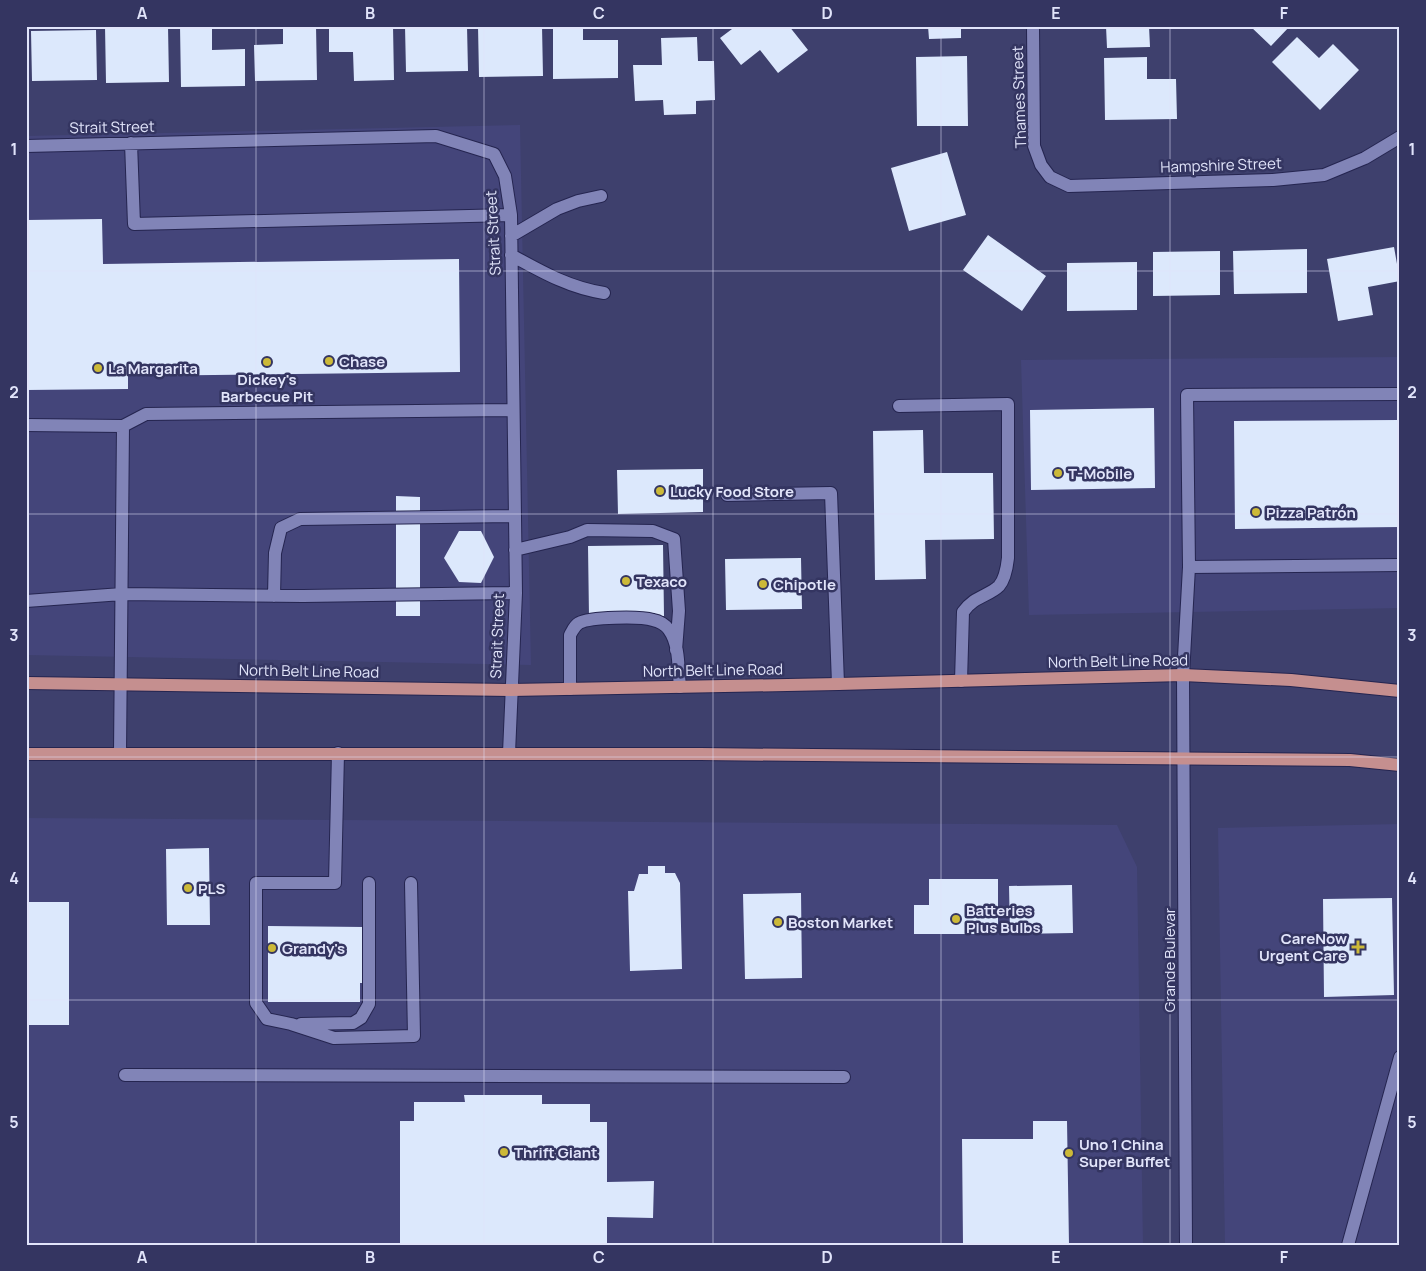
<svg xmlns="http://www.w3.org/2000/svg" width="1426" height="1271" viewBox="0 0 1426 1271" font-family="Manrope,sans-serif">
<rect width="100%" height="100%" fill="#3e406d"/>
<!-- built -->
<path fill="#44457a" d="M520,125L531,665L26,655V136Z
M1400,357V608L1029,615L1021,360Z
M26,818L1117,825L1137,867L1143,1245H26Z
M1400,824V1245H1225L1218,828Z"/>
<!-- building -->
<path fill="#dce8fc" d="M105,26H168L169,82L106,83Z
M180,26H212V50L245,49V86L181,87Z
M283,26H316L317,80L255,81L254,45L283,44Z
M329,26H393L394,80L354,81L353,52H329Z
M405,26H467L468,71L406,72Z
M478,26H542L543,76L479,77Z
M553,26H583V40H618V78L553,79Z
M736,26H789L808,50L778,73L760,50L741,65L720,38Z
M928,26H961V38L929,39Z
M1106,26H1149L1150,47L1107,48Z
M1250,26H1290L1271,46Z
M96,30L97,80L32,81L31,31Z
M697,37L698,61H714L715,100L696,101V114L664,115L663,100L635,101L633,65H662L661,38Z
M1297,37L1319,58L1333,44L1359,70L1320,110L1272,62Z
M967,56L968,126H917L916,57Z
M1147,57V79H1176L1177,119L1105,120L1104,58Z
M947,152L966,215L909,231L891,168Z
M102,219L103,264L459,259L460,372L128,376V389L26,390V220Z
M988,235L1046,276L1022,311L963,270Z
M1394,247L1400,281L1368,287L1373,315L1338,321L1327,259Z
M1307,249V293L1234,294L1233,251Z
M1220,251V295L1153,296V252Z
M1137,262V310L1067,311V263Z
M1154,408L1155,488L1031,490L1030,410Z
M1400,420V527L1235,529L1234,421Z
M923,430L924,473H993L994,539L925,540L926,579L875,580L873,431Z
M703,469V512L618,514L617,470Z
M396,496L420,497V616H396Z
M459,531H481L494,557L481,583L459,582L444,558Z
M663,545L664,616L589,617L588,546Z
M801,558L802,609L726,610L725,559Z
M209,848L210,925H167L166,849Z
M648,866H665V873H675L680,883L682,969L630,971L628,891H634L639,874H648Z
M929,879H998V934H914V905H929Z
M1072,885L1073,933L1010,934L1009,886Z
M801,893L802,978L745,979L743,894Z
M1392,898L1394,995L1324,997L1323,899Z
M26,902H69V1025H26Z
M268,926L364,927V983H360V1002H268Z
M464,1095H542V1104H590V1122H607V1182L654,1181L653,1218L607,1217V1245H400V1121H414V1102H465Z
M1033,1121H1067L1069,1245H963L962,1139H1033Z"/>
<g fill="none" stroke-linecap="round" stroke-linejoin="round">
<!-- lane casing -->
<g stroke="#252550" stroke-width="14">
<path id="lane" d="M131,143L134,224L511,215
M26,146L436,136L494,154L505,176L511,215L516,593L509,753
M511,236L557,209L578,201L601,196
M511,255C542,272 570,288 604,293
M899,406L1008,404V558C1007,567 1005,579 999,586C989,596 974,596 963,612L961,681
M26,425L123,426L120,753
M123,426L146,414L513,410
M727,495L831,493L838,684
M515,550L570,537L587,530L653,531L674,539L679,611L676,650
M1189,567L1187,395L1400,394
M274,596L275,553L281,528L300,519L515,516
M26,601L122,594L303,596L516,593
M1183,675L1189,567L1400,565
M570,689V635C573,630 574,626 579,623C590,617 640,616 653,620C659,621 666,625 669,630C680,645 678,670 680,687
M338,753L335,883H256V1003L267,1019L291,1024L334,1038L414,1036L411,883
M301,1024L353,1023L361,1018L369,1004V883
M125,1075L844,1077
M1348,1245L1400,1057"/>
</g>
<!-- street casing -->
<g stroke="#252550" stroke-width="14">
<path id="street" d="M1033,26L1034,146L1041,165L1050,177L1069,186L1273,180L1324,175L1365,158L1400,137
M1183,675L1186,1245"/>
</g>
<!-- primary casing -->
<g stroke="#252550" stroke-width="14">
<path id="primary" d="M26,683L511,690L838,684L1183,675L1291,680L1400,691
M26,754C467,752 909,754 1350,760L1400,765"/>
</g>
<!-- lane -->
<use href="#lane" stroke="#8184b7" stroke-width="12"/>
<!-- street -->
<use href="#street" stroke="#8184b7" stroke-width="12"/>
<!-- primary -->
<use href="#primary" stroke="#c58f8f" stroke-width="12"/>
</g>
<!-- grid -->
<path fill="none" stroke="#e1e4fa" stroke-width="1" stroke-opacity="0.55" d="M256,26V1245M484,26V1245M713,26V1245M941,26V1245M1170,26V1245M26,271H1400M26,514H1400M26,757H1400M26,1000H1400"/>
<!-- markers -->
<g fill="#ccb938" stroke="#343561" stroke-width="2">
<circle cx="329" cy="361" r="5"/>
<circle cx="267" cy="362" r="5"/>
<circle cx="98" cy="368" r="5"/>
<circle cx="1058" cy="473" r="5"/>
<circle cx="660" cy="491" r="5"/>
<circle cx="1256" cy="512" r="5"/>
<circle cx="626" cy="581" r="5"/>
<circle cx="763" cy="584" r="5"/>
<circle cx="188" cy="888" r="5"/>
<circle cx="956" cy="919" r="5"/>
<circle cx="778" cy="922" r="5"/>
<path d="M1355.5 939.5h5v5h5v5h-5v5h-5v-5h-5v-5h5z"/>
<circle cx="272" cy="948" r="5"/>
<circle cx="504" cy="1152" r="5"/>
<circle cx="1069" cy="1153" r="5"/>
</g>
<g text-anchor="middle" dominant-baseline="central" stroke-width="5" stroke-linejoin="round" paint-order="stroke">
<!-- street labels -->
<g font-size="15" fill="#e1e4fa" stroke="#343561">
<text transform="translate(1019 97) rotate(-92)">Thames Street</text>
<text transform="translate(112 127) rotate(-1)">Strait Street</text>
<text transform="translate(1221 165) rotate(-2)">Hampshire Street</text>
<text transform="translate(493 233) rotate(-93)">Strait Street</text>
<text transform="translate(497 636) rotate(-88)">Strait Street</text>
<text transform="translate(1118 661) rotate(-1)">North Belt Line Road</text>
<text transform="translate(713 670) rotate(-1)">North Belt Line Road</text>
<text transform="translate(309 671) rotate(1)">North Belt Line Road</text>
<text transform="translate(1169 960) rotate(-90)">Grande Bulevar</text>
</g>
<!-- poi labels -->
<g font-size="15" font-weight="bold" fill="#e1e4fa" stroke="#343561" text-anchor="start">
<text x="339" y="361">Chase</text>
<text x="108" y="368">La Margarita</text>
<text x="267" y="379" text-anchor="middle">Dickey's<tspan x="267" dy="17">Barbecue Pit</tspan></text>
<text x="1068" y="473">T-Mobile</text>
<text x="670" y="491">Lucky Food Store</text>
<text x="1266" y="512">Pizza Patrón</text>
<text x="636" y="581">Texaco</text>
<text x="773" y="584">Chipotle</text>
<text x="198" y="888">PLS</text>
<text x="966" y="910">Batteries<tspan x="966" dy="17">Plus Bulbs</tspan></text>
<text x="788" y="922">Boston Market</text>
<text x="1347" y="938" text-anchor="end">CareNow<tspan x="1347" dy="17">Urgent Care</tspan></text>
<text x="282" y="948">Grandy's</text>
<text x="1079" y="1144">Uno 1 China<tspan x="1079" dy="17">Super Buffet</tspan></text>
<text x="514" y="1152">Thrift Giant</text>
</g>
</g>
<!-- border -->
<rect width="1426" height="1271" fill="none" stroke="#343561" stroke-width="55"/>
<rect x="28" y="28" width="1370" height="1216" fill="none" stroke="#e1e4fa" stroke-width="2"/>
<g font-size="16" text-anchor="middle" font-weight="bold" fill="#e1e4fa">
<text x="142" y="19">A</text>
<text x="370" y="19">B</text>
<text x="599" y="19">C</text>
<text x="827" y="19">D</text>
<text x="1056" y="19">E</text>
<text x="1284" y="19">F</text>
<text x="14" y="155">1</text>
<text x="1412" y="155">1</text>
<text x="14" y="398">2</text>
<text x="1412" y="398">2</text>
<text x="14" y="641">3</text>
<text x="1412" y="641">3</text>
<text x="14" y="884">4</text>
<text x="1412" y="884">4</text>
<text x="14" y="1128">5</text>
<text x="1412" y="1128">5</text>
<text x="142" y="1263">A</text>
<text x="370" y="1263">B</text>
<text x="599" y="1263">C</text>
<text x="827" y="1263">D</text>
<text x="1056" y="1263">E</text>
<text x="1284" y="1263">F</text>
</g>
</svg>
